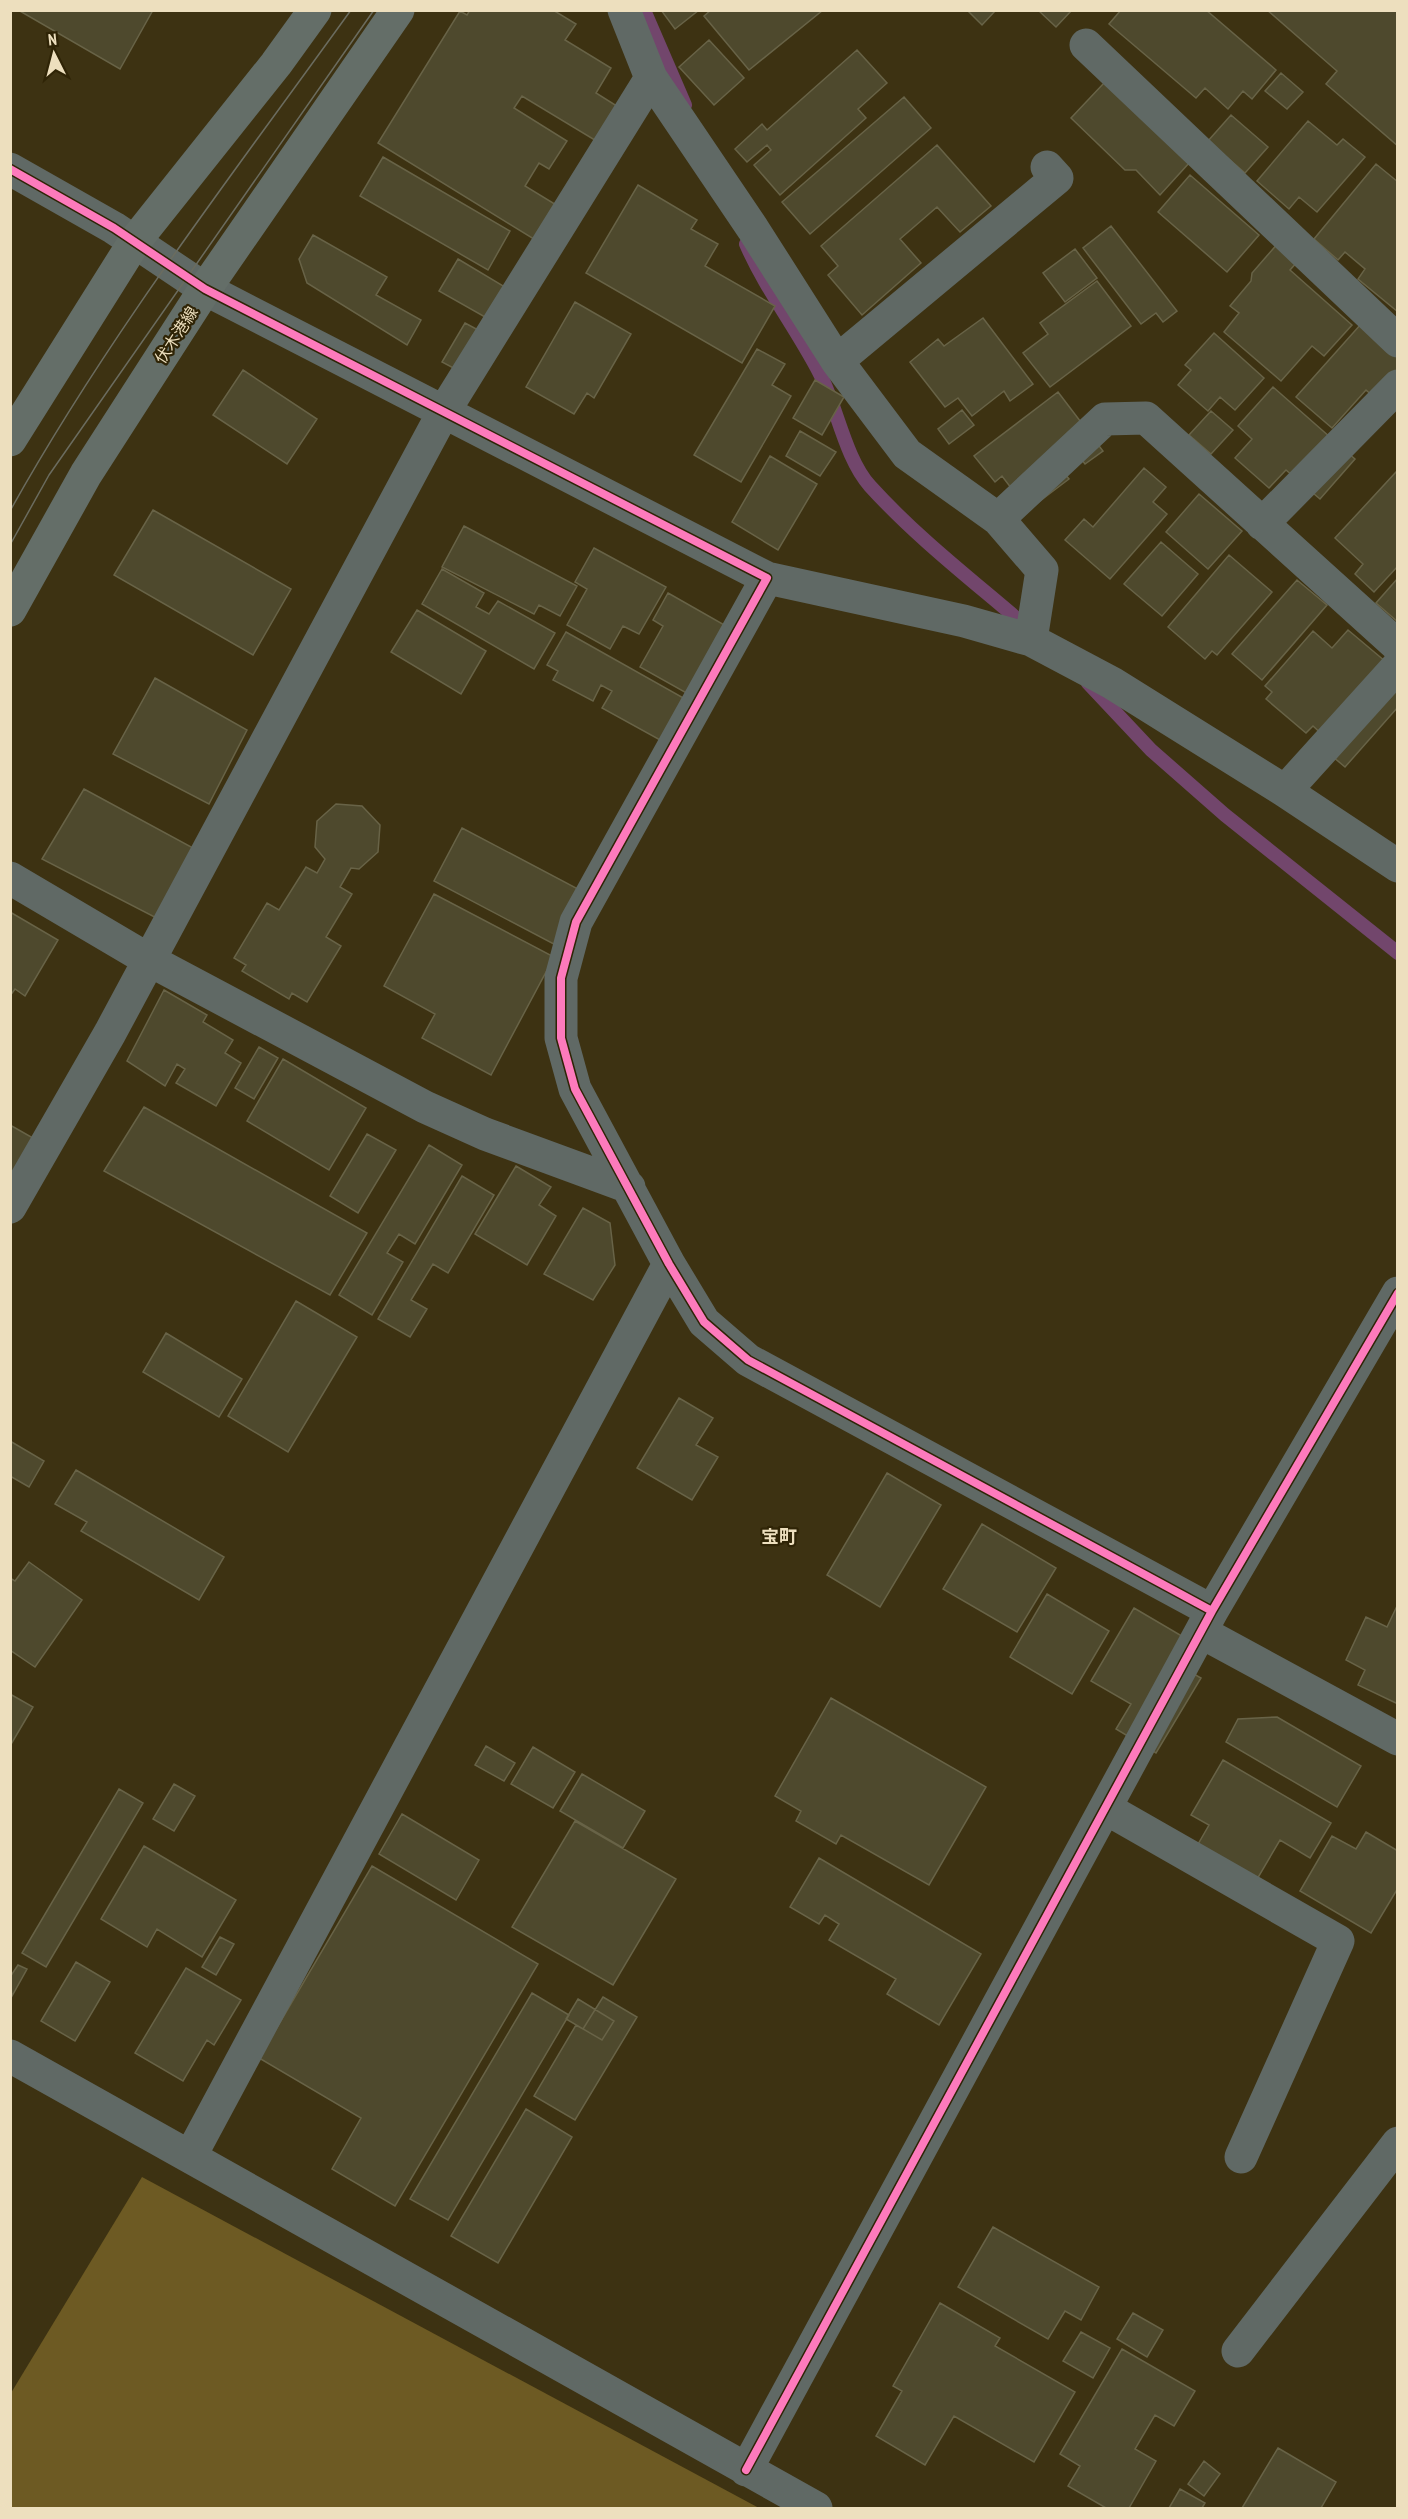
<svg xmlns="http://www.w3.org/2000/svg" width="1408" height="2519" viewBox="0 0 1408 2519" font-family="'PT Sans Narrow','Noto Sans JP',sans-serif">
<rect width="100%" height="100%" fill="#3d3212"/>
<!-- grass -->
<path fill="#6d5a23" d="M142,2177L759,2508H11V2393Z"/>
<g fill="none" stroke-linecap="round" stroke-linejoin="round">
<!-- stream -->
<path stroke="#72466c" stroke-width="14" d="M644,10L685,105
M746,244C766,290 797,329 820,374C837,407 845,458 870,486C918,539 976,583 1029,629
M1088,683L1151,750L1225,815L1398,953"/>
</g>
<!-- building -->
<path fill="#4e492d" stroke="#686347" stroke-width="1.5" d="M18,10H153L120,69Z
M470,10H553L576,24L565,40L611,68L596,93L620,108L598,142L522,96L514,108L567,141L549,169L539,163L525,186L558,206L537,241L378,143L460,11L467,15Z
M661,10H699L675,29Z
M711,10H823L749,70L704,16Z
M967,10H996L982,25Z
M1038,10H1072L1056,27Z
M1121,10H1206L1276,70L1252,99L1243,91L1228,109L1205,88L1196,98L1109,24Z
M1267,10H1398V146L1326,84L1337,71Z
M709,40L744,78L714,105L679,67Z
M857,50L887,83L858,109L866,118L780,195L754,165L771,150L767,145L747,162L735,149L762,124L767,130Z
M1281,73L1303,92L1287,109L1265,91Z
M1104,83L1190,162L1160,195L1136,170H1125L1071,118Z
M904,97L931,128L810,234L782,202Z
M1231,115L1268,147L1245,173L1208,141Z
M1308,121L1337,145L1343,139L1365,157L1317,212L1299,197L1289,209L1257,181Z
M937,145L991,206L960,232L937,207L900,239L921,263L862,315L828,275L838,266L821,246Z
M383,157L510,231L488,270L360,196Z
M1376,164L1398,182V312L1358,279L1365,269L1345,252L1338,260L1314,239Z
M1190,175L1259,235L1227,272L1158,212Z
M638,185L697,220L691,229L718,244L705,266L775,306L742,363L586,273Z
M1111,226L1177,311L1163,322L1156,313L1141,324L1083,248Z
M313,235L387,277L376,295L421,320L407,345L307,283L299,259Z
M1279,242L1299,260L1290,270L1352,325L1324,356L1312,346L1281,381L1224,332L1239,313L1230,306L1251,281L1252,273Z
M1075,249L1097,278L1065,302L1043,273Z
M458,259L510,290L492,321L439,291Z
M1097,281L1131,326L1050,387L1023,353L1048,334L1040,323Z
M575,302L631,334L594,398L587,393L574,414L526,387Z
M983,318L1033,384L1010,401L1004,391L972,416L958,398L945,407L910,362L938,339L944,346Z
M465,323L482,332L459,371L442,362Z
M1361,324L1398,356V395L1386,408L1366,390L1332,428L1296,397Z
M1214,333L1264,378L1235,410L1220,397L1208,411L1178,385L1191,370L1185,365Z
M757,349L785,364L772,385L791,396L741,482L694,455Z
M243,370L317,419L287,464L213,415Z
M815,380L844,397L822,435L793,418Z
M1273,387L1355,459L1320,499L1286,470L1269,488L1235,458L1252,439L1238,426Z
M1058,392L1103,451L1085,464L1082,460L1064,473L1069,479L1028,510L1002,476L995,482L974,456Z
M962,410L974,425L949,444L938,429Z
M1211,411L1233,430L1211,454L1189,435Z
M800,431L836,452L820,476L786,456Z
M770,456L817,484L778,550L732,522Z
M1144,468L1166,487L1153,502L1167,514L1110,579L1065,540L1084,519L1093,527Z
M1397,471L1398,566L1374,592L1355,574L1363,564L1335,538Z
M1199,494L1242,531L1208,569L1166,532Z
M153,510L291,589L253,655L114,575Z
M464,526L577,586L560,616L539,605L534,614L442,567Z
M1161,542L1198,574L1162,616L1124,584Z
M594,548L666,587L639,634L623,626L610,649L567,625L587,589L575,582Z
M1229,555L1272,592L1217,655L1212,651L1205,659L1168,627Z
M442,569L484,593L476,607L489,614L498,601L555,633L534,669L422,604Z
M1398,578V622L1376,603Z
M1297,580L1327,605L1262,680L1232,654Z
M668,593L735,631L706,704L640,667L663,626L653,620Z
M417,610L486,651L461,694L391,652Z
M1348,630L1398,672V707L1345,767L1320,746L1326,738L1313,726L1306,733L1266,699L1272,692L1265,686L1313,631L1332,648Z
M566,632L703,709L680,751L602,708L612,691L601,685L593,701L553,680L558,671L547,665Z
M155,678L247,730L209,804L113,754Z
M84,789L206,855L170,925L42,859Z
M336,804L362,806L380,825L378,852L359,869L351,868L340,887L352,894L326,937L341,946L307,1002L292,993L289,999L242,971L246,965L234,958L267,903L279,910L306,867L317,873L325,859L315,847L317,821Z
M462,828L595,898L567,951L434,881Z
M434,894L554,957L491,1075L422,1038L435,1014L384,986Z
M10,912L58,940L25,996L15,989L10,996Z
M164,990L207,1015L203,1022L233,1040L225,1053L241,1063L216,1106L176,1083L185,1069L177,1064L165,1086L127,1061Z
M259,1047L278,1058L254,1099L235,1088Z
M283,1059L366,1108L329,1170L247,1121Z
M144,1107L367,1233L330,1295L104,1171Z
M10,1125L33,1138L10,1177Z
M367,1134L396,1150L358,1213L330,1196Z
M429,1145L462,1165L415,1244L399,1234L387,1253L403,1262L372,1315L339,1295Z
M516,1166L551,1187L539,1205L556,1216L527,1265L475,1234Z
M462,1176L494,1195L448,1273L433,1264L411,1300L427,1309L410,1337L378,1319Z
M583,1208L610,1223L615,1265L593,1300L544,1274Z
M296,1301L357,1337L288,1452L228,1416Z
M166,1333L242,1379L219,1417L143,1372Z
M679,1398L713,1418L696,1445L718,1457L692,1500L637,1468Z
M10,1441L44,1461L29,1487L10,1476Z
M76,1470L224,1557L199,1600L81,1531L87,1522L55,1504Z
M887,1473L941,1505L880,1607L827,1575Z
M982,1524L1056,1568L1017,1632L943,1589Z
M29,1562L82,1600L35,1667L10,1650V1578L15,1581Z
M1047,1594L1109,1631L1072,1694L1010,1657Z
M1398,1604V1704L1358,1685L1365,1670L1346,1660L1366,1617L1387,1627Z
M1134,1608L1192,1642L1178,1665L1201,1678L1156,1753L1116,1729L1131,1704L1091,1681Z
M10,1694L33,1707L10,1746Z
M831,1698L986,1787L929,1885L841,1835L836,1844L796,1821L801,1811L775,1796Z
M1277,1717L1361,1766L1337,1807L1226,1742L1238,1719Z
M486,1746L515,1763L504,1781L475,1765Z
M533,1747L575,1772L553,1808L511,1784Z
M1223,1760L1331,1823L1310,1858L1280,1840L1256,1881L1197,1846L1209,1825L1191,1815Z
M582,1774L645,1811L623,1848L560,1811Z
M174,1784L195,1796L174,1831L153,1819Z
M119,1789L143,1803L46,1967L22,1953Z
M402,1814L479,1860L456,1900L379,1854Z
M575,1821L676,1879L613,1985L512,1927Z
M1366,1832L1398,1851V1888L1371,1933L1300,1891L1332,1836L1356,1849Z
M144,1846L236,1900L202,1957L157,1929L147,1947L101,1919Z
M819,1858L981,1954L939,2025L887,1994L896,1979L829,1940L839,1924L825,1915L819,1924L790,1907Z
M372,1866L538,1964L395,2206L332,2169L361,2118L259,2058Z
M220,1937L234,1944L216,1975L202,1967Z
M76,1962L110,1982L75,2041L41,2021Z
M18,1965L27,1969L12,1996L10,1977Z
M186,1968L241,2000L214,2045L207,2040L183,2081L135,2053Z
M532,1993L569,2015L448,2220L410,2199Z
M603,1997L637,2017L575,2120L534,2096L576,2025L583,2029Z
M578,1999L614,2021L602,2040L566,2019Z
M526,2109L572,2137L498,2263L451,2236Z
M993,2227L1099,2287L1081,2320L1065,2311L1048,2339L958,2287Z
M940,2303L1000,2338L995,2346L1075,2392L1034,2462L954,2416L925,2465L876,2436L902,2391L893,2386Z
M1133,2313L1163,2330L1147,2357L1117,2339Z
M1081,2332L1110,2348L1093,2378L1063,2361Z
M1122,2349L1195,2391L1174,2426L1155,2415L1135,2449L1156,2461L1129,2508H1106L1068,2486L1080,2466L1060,2454Z
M1278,2448L1336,2482L1321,2508H1242Z
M1204,2461L1220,2474L1204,2496L1188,2484Z
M1180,2489L1205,2503L1202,2508H1169Z"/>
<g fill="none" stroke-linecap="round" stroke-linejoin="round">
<!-- minor -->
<path stroke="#606965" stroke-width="33" d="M624,10L651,78L753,229L837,361L907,454L998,519L1042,570L1031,640
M1086,45L1398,341
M10,169L114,228L205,289L767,578L576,922L561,978V1038L575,1089L669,1264L704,1322L748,1360L1212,1611
M837,361L1057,178L1047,167
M998,519L1105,419L1146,418L1398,646
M1262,524L1398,386
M767,578L964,621L1031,640L1112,683L1285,791L1398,866
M1285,791L1398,666
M10,878L149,960L425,1107L485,1134L629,1187
M10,1207L110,1033L443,413L651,78
M1201,1632L1398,1739
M1107,1809L1338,1941L1241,2157
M10,2056L816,2508
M191,2155L669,1264
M1238,2351L1398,2143
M746,2470L1212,1611L1398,1293"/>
<!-- major -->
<path stroke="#646e68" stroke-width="33" d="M10,440L135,241L276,64L315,10
M10,610L86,474L205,289L398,10"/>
<!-- tram -->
<path stroke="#6b6c5f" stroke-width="1.5" d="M10,511C108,335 233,174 351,10
M10,545L49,475L374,10"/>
<!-- cycleway casing -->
<g stroke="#2f2406" stroke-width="11">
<path id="cycleway" d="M10,169L114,228L205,289L767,578L576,922L561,978V1038L575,1089L669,1264L704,1322L748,1360L1212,1611
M746,2470L1212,1611L1398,1293"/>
</g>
<!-- cycleway -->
<use href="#cycleway" stroke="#fd7abc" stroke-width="8"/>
</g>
<g text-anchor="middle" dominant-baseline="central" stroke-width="4.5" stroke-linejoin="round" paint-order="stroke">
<!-- street labels -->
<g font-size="16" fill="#eddfbe" stroke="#2f2406">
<text transform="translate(176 335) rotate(-57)">伏木港線</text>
</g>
<!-- neighbourhood labels -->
<g font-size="18" font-weight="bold" fill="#eddfbe" stroke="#2f2406">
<text x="779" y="1536">宝町</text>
</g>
</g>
<!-- border -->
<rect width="1408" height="2519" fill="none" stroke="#eddfbe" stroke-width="24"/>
<!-- north arrow -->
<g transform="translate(54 54) rotate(354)" stroke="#2f2406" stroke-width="4.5" paint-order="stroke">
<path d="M0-4.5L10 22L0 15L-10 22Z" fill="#eddfbe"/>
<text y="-9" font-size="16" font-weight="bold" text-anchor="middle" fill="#eddfbe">N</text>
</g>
</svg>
